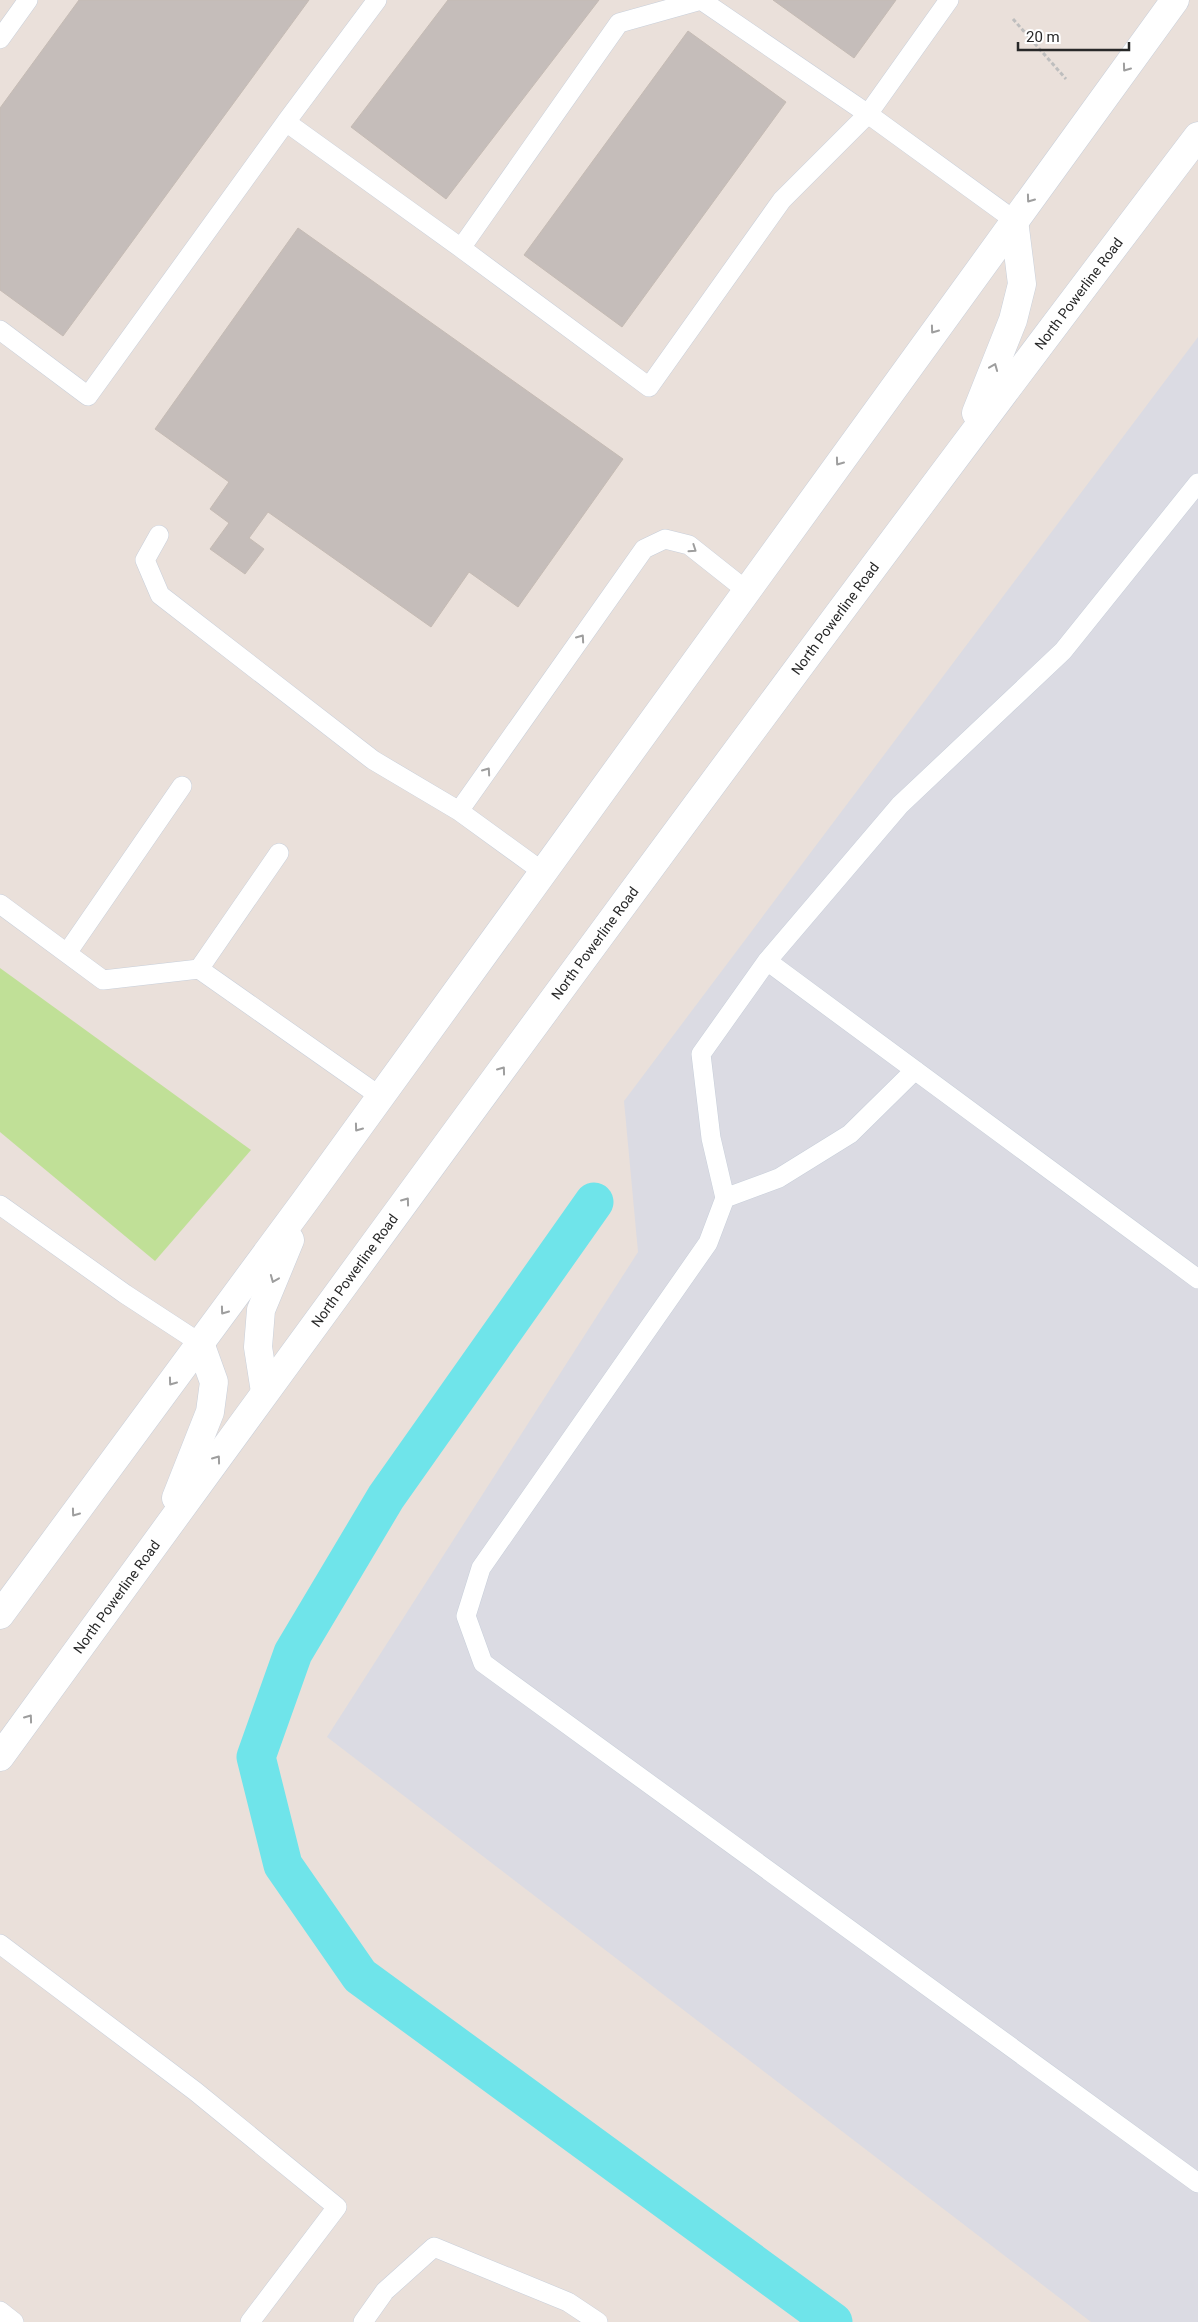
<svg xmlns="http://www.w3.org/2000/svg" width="1198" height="2322" viewBox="0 0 1198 2322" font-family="Roboto,sans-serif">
<rect width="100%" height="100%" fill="#eae0da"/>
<!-- industrial -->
<path fill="#dbdbe3" d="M1198,337V2322H1091L327,1737L638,1252L624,1101Z"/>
<!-- green -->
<path fill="#c0e097" d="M0,968L251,1150L155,1261L0,1132Z"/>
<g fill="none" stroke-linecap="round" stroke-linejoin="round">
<!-- canal -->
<path stroke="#6fe4ea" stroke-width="39" d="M594,1202L386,1497L293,1653L256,1757L283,1865L360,1976L833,2322"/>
</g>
<!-- building -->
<path fill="#c5bdba" stroke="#c5bbb4" d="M79,0H309L63,336L0,290V108Z
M448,0H599L446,199L351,127Z
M773,0H896L854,58Z
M688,31L786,102L622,327L524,255Z
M298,228L623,459L518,607L469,572L431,627L268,512L249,538L264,549L245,574L210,549L229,523L210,509L229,482L155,429Z"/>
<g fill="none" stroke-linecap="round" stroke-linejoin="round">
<!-- service casing -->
<g stroke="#c8cfda" stroke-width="20">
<path id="service" d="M377,0L286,122L461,248
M701,0L619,23L461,248L649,387L782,200L868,114L949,0
M701,0L868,114L1014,220
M0,39L28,0
M0,330L88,396L286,122
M1198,483L1063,651L900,805L767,961L701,1054L711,1138L725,1198L708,1243L481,1568L466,1616L483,1663L1198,2183
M159,535L145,560L160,595L373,760L459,811L543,872
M459,811L644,549L665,539L689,545L747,591
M0,904L103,980L199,969L381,1097
M67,953L182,786
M767,961L1198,1279
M199,969L279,853
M725,1198L779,1178L850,1134L915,1070
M0,1205L125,1294L200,1343
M0,1944L195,2091L337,2207L250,2322
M0,2311L14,2322
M363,2322L385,2291L434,2247L568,2302L598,2322"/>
</g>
<!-- secondary casing -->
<g stroke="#c8cfda" stroke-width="29">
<g id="secondary">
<path d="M976,413L1013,320L1022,284L1014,220"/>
<path d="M265,1392L258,1347L261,1310L290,1240"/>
<path d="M176,1498L210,1412L214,1382L200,1343"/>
<path d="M0,1615L305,1201L1175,0"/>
<path id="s1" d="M0,1757C395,1214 791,671 1198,136"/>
</g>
</g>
<!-- path -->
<path stroke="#bebebe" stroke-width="3" stroke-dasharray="4 2.5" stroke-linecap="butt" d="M1013,19L1066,79"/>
<!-- service -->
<use href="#service" stroke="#fff" stroke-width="19"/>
<!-- secondary -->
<use href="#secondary" stroke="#fff" stroke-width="28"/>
</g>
<!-- one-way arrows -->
<defs><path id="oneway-chevron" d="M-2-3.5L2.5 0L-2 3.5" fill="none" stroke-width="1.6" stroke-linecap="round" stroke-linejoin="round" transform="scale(1.25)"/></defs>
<g stroke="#9e9e9e">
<use href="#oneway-chevron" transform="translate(1126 68) rotate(126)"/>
<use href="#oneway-chevron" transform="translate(1030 199) rotate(126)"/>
<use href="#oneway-chevron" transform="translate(934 330) rotate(126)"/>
<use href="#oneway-chevron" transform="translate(994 367) rotate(-68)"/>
<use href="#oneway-chevron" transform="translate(839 462) rotate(126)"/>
<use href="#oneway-chevron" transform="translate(693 549) rotate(34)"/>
<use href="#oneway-chevron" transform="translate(581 638) rotate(-55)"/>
<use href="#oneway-chevron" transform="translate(487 771) rotate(-55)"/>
<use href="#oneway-chevron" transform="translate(502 1070) rotate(-54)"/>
<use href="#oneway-chevron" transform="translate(358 1128) rotate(126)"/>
<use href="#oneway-chevron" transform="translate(406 1201) rotate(-54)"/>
<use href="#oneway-chevron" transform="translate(274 1279) rotate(112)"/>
<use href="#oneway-chevron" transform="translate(224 1311) rotate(126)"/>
<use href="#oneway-chevron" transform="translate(172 1382) rotate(126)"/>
<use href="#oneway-chevron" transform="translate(217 1459) rotate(-54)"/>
<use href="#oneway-chevron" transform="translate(75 1513) rotate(126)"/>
<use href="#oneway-chevron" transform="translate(29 1718) rotate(-54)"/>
</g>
<g text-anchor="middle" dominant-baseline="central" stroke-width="4.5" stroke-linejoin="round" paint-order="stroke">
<!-- street labels -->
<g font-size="14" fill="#282828" stroke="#fff">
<text stroke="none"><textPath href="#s1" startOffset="1818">North Powerline Road</textPath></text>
<text stroke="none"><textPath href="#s1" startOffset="1412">North Powerline Road</textPath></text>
<text stroke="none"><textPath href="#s1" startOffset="1008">North Powerline Road</textPath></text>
<text stroke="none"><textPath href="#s1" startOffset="602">North Powerline Road</textPath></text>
<text stroke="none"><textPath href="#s1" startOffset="198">North Powerline Road</textPath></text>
</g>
</g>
<!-- scale -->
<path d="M1018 42v8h111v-8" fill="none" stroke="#282828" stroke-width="2.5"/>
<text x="1026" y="42" font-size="15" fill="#282828" stroke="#ffffff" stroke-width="4" paint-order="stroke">20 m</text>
</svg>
